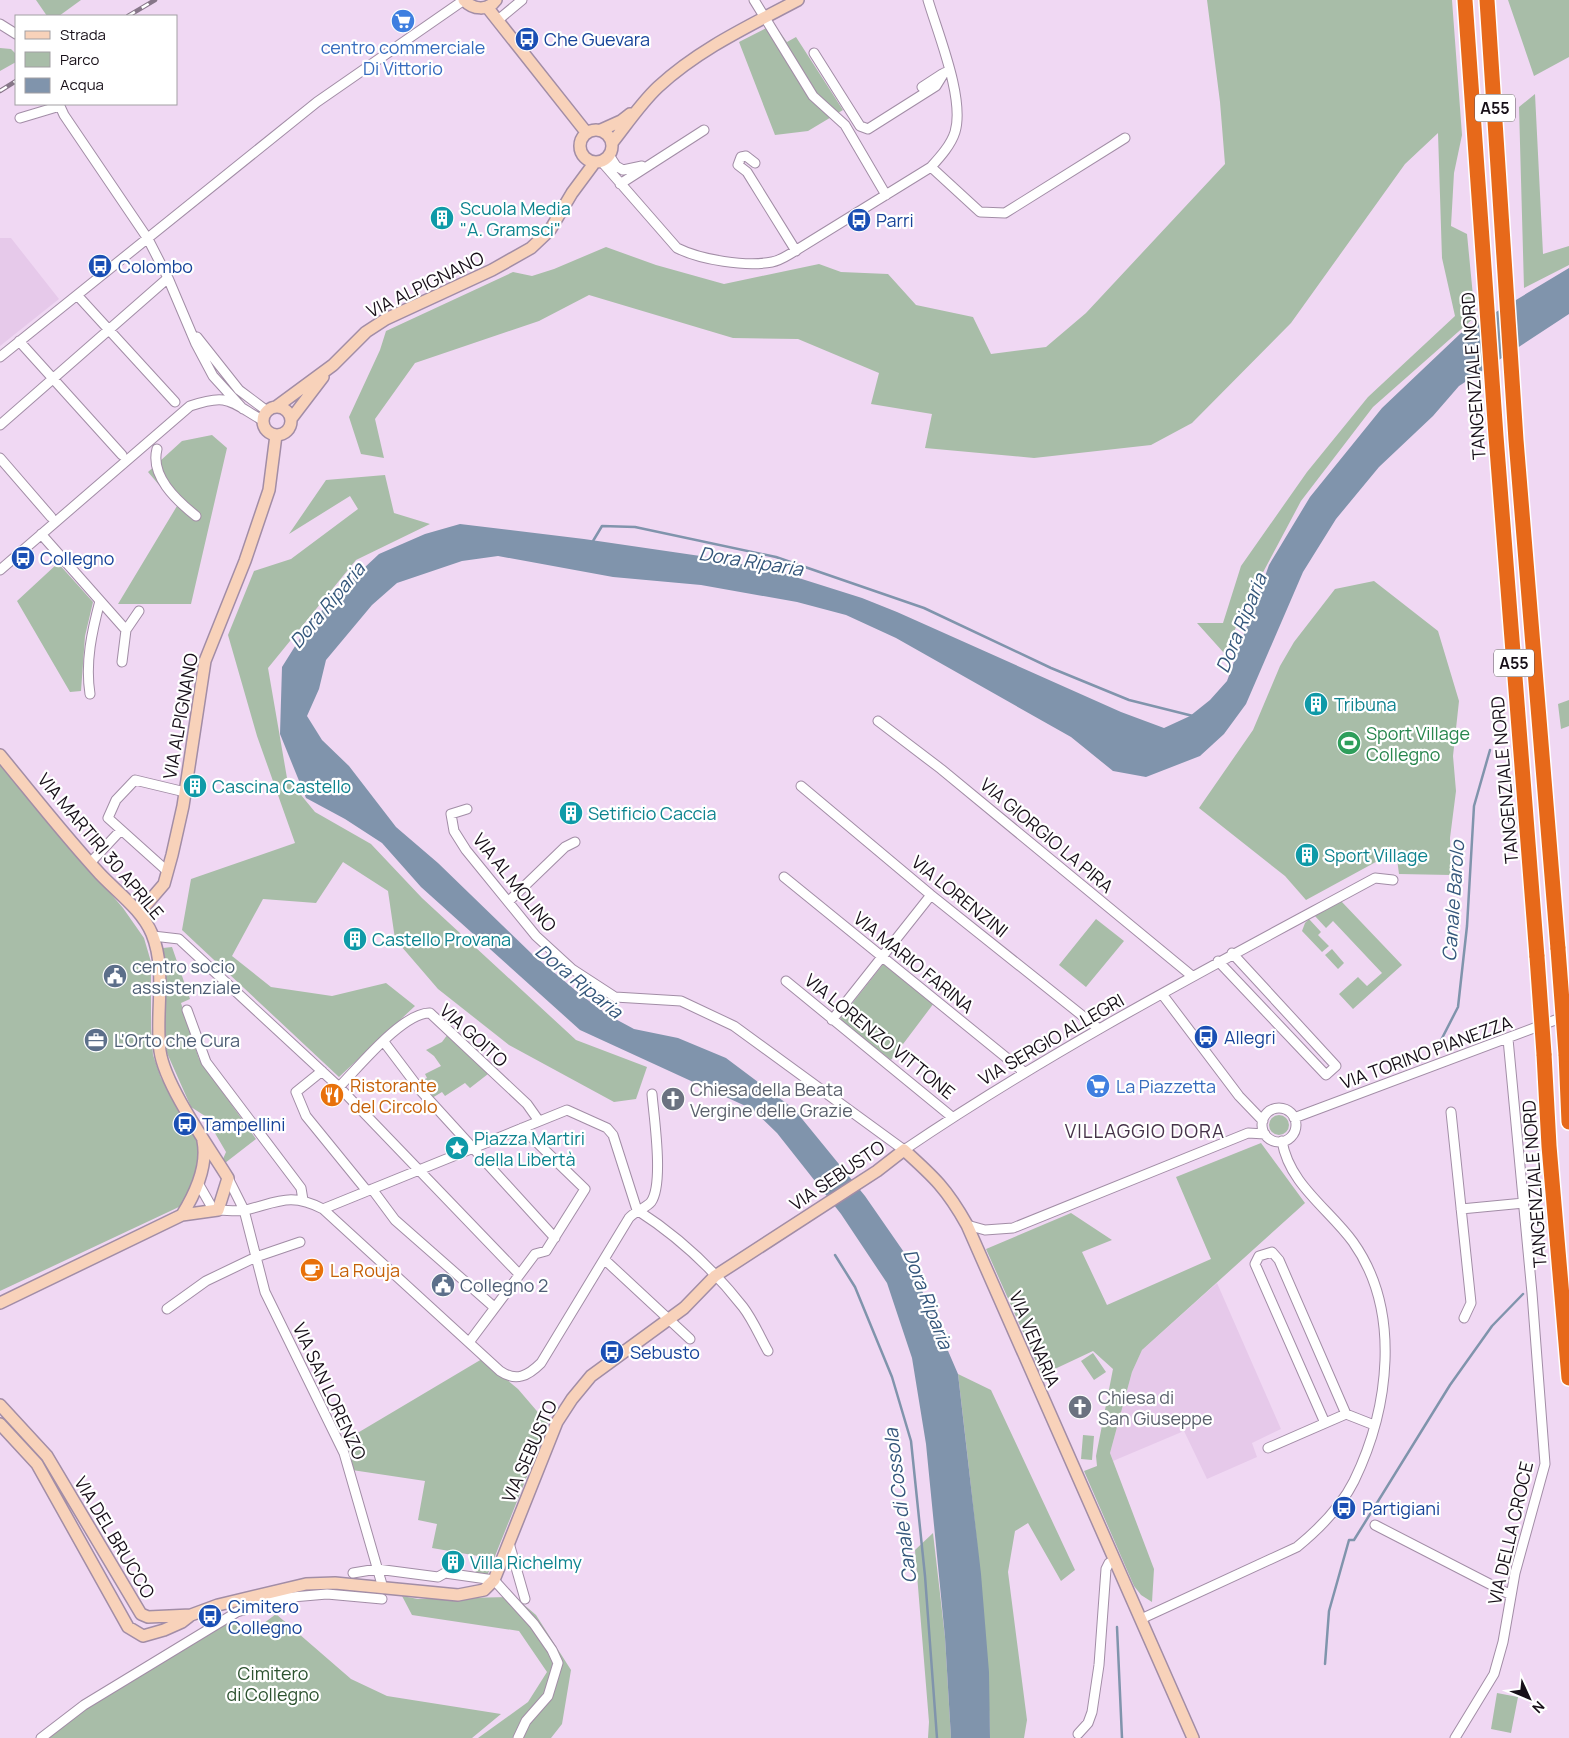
<svg xmlns="http://www.w3.org/2000/svg" width="1569" height="1738" viewBox="0 0 1569 1738" font-family="Manrope,sans-serif">
<rect width="100%" height="100%" fill="#f0d8f3"/>
<!-- built -->
<path fill="#e6c9ea" d="M0,238H11L59,299L0,346Z
M1217,1283L1281,1429L1252,1443L1257,1457L1207,1479L1184,1431L1113,1461L1110,1453L1132,1372L1142,1350Z"/>
<!-- green -->
<path fill="#a8bda8" d="M36,0H81L59,16H47Z
M1207,0H1452L1462,135L1454,173L1451,226L1467,234L1475,317L1373,407L1301,501L1251,595L1224,653L1197,623H1223L1241,566L1307,472L1368,397L1455,316L1442,258L1438,133L1405,164L1291,323L1192,423L1151,445L1034,458L925,448L932,414L871,404L879,373L798,339L733,338L589,295L539,321L415,363L375,419L384,458L361,454L349,417L380,350L386,331L513,272L532,276L554,269L606,247L656,265L724,284L819,264L841,272L888,274L916,305L973,317L991,354L1046,347L1086,313L1225,164L1220,102Z
M1508,0H1569V57L1534,76Z
M774,24L787,42L796,37L843,110L808,131L775,135L739,42Z
M0,48L11,49L16,54V62L0,71Z
M1535,94L1543,254L1569,246V265L1524,288L1519,107Z
M212,435L227,448L191,604H118L177,506L148,472L182,441Z
M385,475L394,513L430,524L356,560L268,668L287,778L315,812L371,844L422,898L576,1040L647,1067L636,1099L614,1102L509,1045L438,989L395,939L388,891L343,862L316,903L263,899L232,956L271,987L332,996L386,983L415,1006L339,1077L182,930L191,879L295,843L257,736L228,635L254,571L291,559L358,509L350,496L289,534L326,480Z
M58,563L93,602L85,636L81,691L70,692L17,601Z
M1374,581L1438,631L1459,701L1453,756L1456,791L1450,838L1451,875L1399,874L1396,851L1306,900L1285,876L1199,808L1253,730L1280,666L1294,642L1335,589Z
M1569,700V726L1561,729L1558,704Z
M0,764L123,908L144,938L151,962V1028L153,1055L161,1078L200,1147L194,1181L181,1206L0,1291Z
M1341,901L1402,965L1353,1009L1339,994L1358,977L1367,986L1382,973L1333,921L1326,928L1315,916Z
M1096,919L1124,941L1086,987L1059,965Z
M1309,919L1321,932L1318,935L1329,946L1322,952L1302,931L1305,923Z
M172,947L190,999L181,1003L199,1059L256,1139L225,1163L223,1159L226,1152L205,1116L191,1107L167,1053L164,1026L166,994L163,948Z
M1332,949L1344,963L1338,969L1325,955Z
M884,963L934,1003L891,1060L839,1020Z
M448,1034L488,1074L470,1088L465,1083L445,1096L442,1092L432,1098L419,1082L427,1078L425,1074L441,1066L434,1056L426,1050L442,1042Z
M1269 1125a10 10 0 1 1 20 0a10 10 0 1 1-20 0Z
M1261,1143L1305,1203L1142,1350L1132,1372L1110,1453L1154,1569L1152,1602L1141,1595L1134,1586L1084,1471L1097,1466L1096,1456L1113,1369L1093,1351L1042,1375L986,1249L1071,1213L1112,1240L1082,1252L1107,1305L1211,1259L1176,1177Z
M1093,1353L1106,1372L1094,1380L1081,1361Z
M482,1359L518,1389L548,1424L487,1576H475L478,1556L432,1548L437,1524L418,1520L425,1481L352,1470L344,1441Z
M958,1374L991,1390L1075,1570L1061,1581L1028,1523L1015,1531L1008,1572L1027,1720L1024,1738H990C987,1616 972,1495 958,1374Z
M1083,1435L1094,1436L1092,1460L1081,1459Z
M933,1533L945,1637L951,1738H928L929,1722L915,1550Z
M402,1596L418,1599L515,1597L536,1615L571,1670L562,1724L551,1738H523L526,1729L512,1738H478L528,1702L547,1672L519,1631L412,1615Z
M276,1614L351,1679L387,1696L501,1714L472,1738H47L88,1706L234,1618L248,1635Z
M1497,1693L1518,1697L1511,1733L1491,1729Z"/>
<!-- water -->
<path fill="#8094ac" d="M1569,268V314L1459,386L1433,416L1379,467L1336,519L1303,572L1246,704L1224,734L1200,756L1146,777L1113,771L1071,737L896,638L846,615L797,602L701,585L613,577L498,556L462,561L397,583L372,605L326,660L319,689L307,716L322,740L349,766L396,827L438,863L532,954L581,995L608,1015L634,1029L678,1038L726,1058L794,1109L865,1196L908,1258L958,1374L981,1574L989,1672L990,1738H951L945,1637L926,1444L912,1358L887,1283L841,1214L777,1133L752,1109L580,1030L421,887L382,843L345,819L306,798L280,734L282,667L309,624L347,584L379,554L425,534L460,524L584,539L714,558L786,574L862,598L897,612L1121,712L1164,728L1190,716L1210,700L1227,681L1269,565L1310,497L1382,408L1461,333Z"/>
<g fill="none" stroke-linecap="round" stroke-linejoin="round">
<!-- stream -->
<path stroke="#8094ac" stroke-width="2.5" d="M593,541L602,526L635,527L776,557L924,608L1051,668L1129,700L1193,716
M1436,1050L1458,1007L1467,926L1474,806L1490,750
M835,1255L855,1287L892,1377L911,1441L925,1576L937,1738
M1117,1627L1122,1738
M1325,1664L1329,1611L1349,1540H1354L1450,1385L1492,1326L1523,1294"/>
<!-- street casing -->
<g stroke="#a28da6" stroke-width="11">
<path id="street" d="M754,0L813,96L845,125L886,195
M498,20L522,0
M0,24L16,34
M814,53L860,126L868,129L936,86L944,73L949,71
M922,87L942,74
M59,104L64,115L148,239L168,278L196,344L213,376L243,409
M20,118L60,106
M609,155L616,166L623,170L642,166
M601,161L677,248C701,260 746,267 772,262C778,261 785,257 790,254L931,167C940,157 951,145 955,132C965,99 938,34 928,0
M755,163L746,156L741,157L738,165L747,172L796,251
M931,167L980,212L1005,213L1125,138
M620,184L704,130
M77,295L175,402
M197,337L239,390L267,411
M19,341L122,455
M0,357L317,102L464,0
M0,425L168,278
M157,449C150,476 176,500 196,516
M0,458L51,517
M41,534L126,630L122,662
M0,570L190,406C228,393 229,401 262,420
M126,630L139,611
M90,694C85,662 92,631 100,601
M878,721L941,769L1192,976
M801,786L931,895L1099,1029
M467,809L451,814L454,831L466,850L536,936L572,969L615,997L681,1001L734,1026L904,1150C1054,1048 1216,964 1375,878L1393,880
M90,863L121,830
M167,871L108,818L116,800L135,780L185,792
M784,877L1024,1072
M509,901L565,847L575,842
M153,936L179,939L339,1087L519,1274
M1218,961L1326,1075L1336,1066L1232,953
M786,981L952,1117
M1162,994L1239,1096L1263,1121
M187,1010L206,1062L301,1188L303,1200
M832,1020L931,895
M384,1042L421,1091L555,1238
M322,1071L296,1092L306,1116L367,1191
M339,1087C358,1068 403,1012 430,1013L527,1104L539,1121
M1262 1125a17 17 0 1 1 34 0a17 17 0 1 1-34 0Z
M1451,1112L1471,1303L1464,1318
M1294,1118L1566,1016
M228,1178L244,1210L265,1292L344,1453L383,1588
M198,1183L214,1211
M372,1189L395,1220L494,1307
M323,1209L567,1110L607,1128L613,1135L637,1210
M1461,1209L1524,1203
M218,1210C227,1210 238,1212 246,1210C278,1202 291,1192 323,1209L500,1371C516,1382 528,1376 541,1363L629,1218C635,1211 646,1208 651,1202C664,1184 654,1118 652,1094
M637,1210C676,1235 714,1270 743,1307C753,1320 760,1337 768,1351
M967,1225L985,1230L1013,1228L1248,1133L1265,1134
M605,1260L690,1339
M167,1309L206,1281L256,1257L300,1242
M470,1341L535,1254L546,1251L585,1189L522,1128
M1325,1423L1255,1264L1259,1256L1272,1252L1279,1260L1346,1414
M1268,1448L1346,1414L1374,1425
M1375,1525L1511,1595
M509,1543L525,1599
M353,1573L377,1569L438,1577L445,1573L494,1580L534,1624L552,1650L558,1663L548,1696L526,1721L518,1738
M1141,1619L1297,1547C1319,1529 1341,1507 1354,1481C1389,1409 1402,1311 1353,1242C1329,1209 1289,1184 1282,1141
M1078,1734L1088,1723L1092,1712L1099,1665L1106,1569L1109,1563L1114,1560
M41,1738L84,1705L237,1612L281,1598L327,1594L382,1599
M1455,1738L1494,1674L1503,1642L1515,1573L1545,1464L1532,1293L1508,1039"/>
</g>
<!-- secondary casing -->
<g stroke="#a28da6" stroke-width="14">
<path id="secondary" d="M464,0C473,10 488,11 496,0
M487,7L586,132
M580 146a16 16 0 1 1 32 0a16 16 0 1 1-32 0Z
M601,130L621,121L630,114
M612,143C627,124 641,103 658,87C699,49 749,26 798,0
M263 421a14 14 0 1 1 28 0a14 14 0 1 1-28 0Z
M276,407L333,365L366,332L386,319L492,270L531,248L550,230L572,193L595,162
M291,419L323,377
M0,755C33,795 65,836 100,874C118,893 142,910 152,934C167,971 155,1013 160,1051C165,1086 209,1147 228,1178L218,1210L182,1215L0,1303
M139,913L164,884L172,855L183,806L205,661L245,561L269,490L276,435
M182,1215C195,1194 208,1166 203,1141
M0,1405L47,1456L141,1614L148,1617L191,1615
M0,1424L37,1464L128,1627L143,1636L164,1630L182,1622L191,1615L218,1605L306,1584L335,1583L458,1595L484,1590L494,1580L557,1422L572,1399L591,1376L684,1308L715,1276L877,1171L904,1150C934,1177 947,1189 967,1225L1193,1738"/>
</g>
<!-- highway casing -->
<g stroke="#fff" stroke-width="18">
<path id="highway" d="M1465,0L1496,436L1537,957
M1487,0L1516,440L1558,949
M1544,1054L1549,1146L1569,1378
M1566,1054L1569,1122"/>
</g>
<!-- street -->
<use href="#street" stroke="#fff" stroke-width="9"/>
<!-- secondary -->
<use href="#secondary" stroke="#f8d2ba" stroke-width="11"/>
<!-- highway -->
<use href="#highway" stroke="#e7691a" stroke-width="15"/>
<!-- rail casing -->
<g stroke="#877789" stroke-width="4.5">
<path id="rail" d="M128,16L155,0
M0,91L16,81"/>
</g>
<!-- rail -->
<use href="#rail" stroke="#fff" stroke-width="2.5" stroke-dasharray="8" stroke-linecap="butt"/>
<!-- highway-bridge casing -->
<g stroke="#fff" stroke-width="18" stroke-linecap="butt">
<path id="highway-bridge" d="M1558,949L1566,1054
M1537,957L1544,1054"/>
</g>
<!-- highway-bridge -->
<use href="#highway-bridge" stroke="#e7691a" stroke-width="15"/>
</g>
<!-- icons -->
<defs>
<g id="supermarket-disc" transform="scale(1.25)"><circle r="9.5" fill="#3f7fe0" stroke="#fff"/><path d="M-6-5.5h2.5l.6 2H6L4.5 2H-2.5L-4.4-4H-6ZM-1.5 3.2a1.3 1.3 0 1 0 .1 0ZM3 3.2a1.3 1.3 0 1 0 .1 0Z" fill="#fff"/></g>
<g id="bus-disc" transform="scale(1.25)"><circle r="9.5" fill="#1a4fb4" stroke="#fff"/><path d="M-5-6H5V4H4V6H2V4H-2V6H-4V4H-5ZM-3.5-4V0h7V-4ZM-3.5 1.2v1.5H-2V1.2ZM2 1.2v1.5H3.5V1.2Z" fill="#fff"/></g>
<g id="building-disc" transform="scale(1.25)"><circle r="9.5" fill="#0f9aa8" stroke="#fff"/><path d="M-4-6H4V6H1V3H-1V6H-4ZM-2.5-4.3h1.7v1.8h-1.7ZM.8-4.3h1.7v1.8H.8ZM-2.5-1h1.7V.8h-1.7ZM.8-1h1.7V.8H.8Z" fill="#fff"/></g>
<g id="stadium-disc" transform="scale(1.25)"><circle r="9.5" fill="#2e9e5b" stroke="#fff"/><path d="M0-5a6.5 5 0 1 0 0 10a6.5 5 0 1 0 0-10ZM-3.5-1.8h7v3.6h-7Z" fill="#fff"/></g>
<g id="civic-disc" transform="scale(1.25)"><circle r="9.5" fill="#5c6f8a" stroke="#fff"/><path d="M-.6-6.5H3V-4.5H.6V-3L4-1V1h2V6H-6V1h2V-1L-.6-3ZM-1.2 2.5V6h2.4V2.5Z" fill="#fff"/></g>
<g id="office-disc" transform="scale(1.25)"><circle r="9.5" fill="#5c6f8a" stroke="#fff"/><path d="M-6-3h4V-5.5h4V-3h4V5H-6ZM-1-4.5V-3h2v-1.5ZM-6 0V1H6V0Z" fill="#fff"/></g>
<g id="restaurant-disc" transform="scale(1.25)"><circle r="9.5" fill="#e8710a" stroke="#fff"/><path d="M-5-6h1v4h1v-4h1v4h1v-4h1v5L-1.5 .5V6h-2V.5L-5-1ZM5-6V6H3V1.5H1.5Q1.5-4 5-6Z" fill="#fff"/></g>
<g id="church-disc" transform="scale(1.25)"><circle r="9.5" fill="#6b7280" stroke="#fff"/><path d="M-1.2-6h2.4v3.5h3.3v2.4h-3.3V6h-2.4V-.1h-3.3v-2.4h3.3Z" fill="#fff"/></g>
<g id="sight-disc" transform="scale(1.25)"><circle r="9.5" fill="#0f9aa8" stroke="#fff"/><path d="M0-6L1.8-2.2L6-1.7L2.9 1.2L3.7 5.4L0 3.3L-3.7 5.4L-2.9 1.2L-6-1.7L-1.8-2.2Z" fill="#fff"/></g>
<g id="cafe-disc" transform="scale(1.25)"><circle r="9.5" fill="#e8710a" stroke="#fff"/><path d="M-5.5-4.5H6V0H3Q3 3.5 0 3.5H-2.5Q-5.5 3.5-5.5 0ZM3-3.2v2h1.7v-2ZM-6 4.5H4V6H-6Z" fill="#fff"/></g>
</defs>
<g fill-rule="evenodd">
<use href="#supermarket-disc" x="403" y="21"/>
<use href="#bus-disc" x="527" y="39"/>
<use href="#building-disc" x="442" y="218"/>
<use href="#bus-disc" x="859" y="220"/>
<use href="#bus-disc" x="100" y="266"/>
<use href="#bus-disc" x="23" y="558"/>
<use href="#building-disc" x="1316" y="704"/>
<use href="#stadium-disc" x="1349" y="743"/>
<use href="#building-disc" x="195" y="786"/>
<use href="#building-disc" x="571" y="813"/>
<use href="#building-disc" x="1307" y="855"/>
<use href="#building-disc" x="355" y="939"/>
<use href="#civic-disc" x="115" y="976"/>
<use href="#bus-disc" x="1206" y="1037"/>
<use href="#office-disc" x="96" y="1040"/>
<use href="#supermarket-disc" x="1098" y="1086"/>
<use href="#restaurant-disc" x="332" y="1095"/>
<use href="#church-disc" x="673" y="1099"/>
<use href="#bus-disc" x="185" y="1124"/>
<use href="#sight-disc" x="457" y="1148"/>
<use href="#cafe-disc" x="312" y="1270"/>
<use href="#civic-disc" x="443" y="1285"/>
<use href="#bus-disc" x="612" y="1352"/>
<use href="#church-disc" x="1080" y="1407"/>
<use href="#bus-disc" x="1344" y="1508"/>
<use href="#building-disc" x="453" y="1562"/>
<use href="#bus-disc" x="210" y="1616"/>
</g>
<g text-anchor="middle" dominant-baseline="central" stroke-width="4.5" stroke-linejoin="round" paint-order="stroke">
<!-- shield labels -->
<g fill="#fff" stroke="#5d575d" stroke-width="1">
<rect x="1475" y="94.5" width="40" height="27" rx="4"/>
<rect x="1494" y="649.5" width="40" height="27" rx="4"/>
</g>
<g font-size="16" font-weight="bold" fill="#170f18">
<text x="1495" y="108">A55</text>
<text x="1514" y="663">A55</text>
</g>
<!-- transit labels -->
<g font-size="18" fill="#164399" stroke="#fff" text-anchor="start">
<text x="544" y="39">Che Guevara</text>
<text x="876" y="220">Parri</text>
<text x="118" y="266">Colombo</text>
<text x="40" y="558">Collegno</text>
<text x="1224" y="1037">Allegri</text>
<text x="202" y="1124">Tampellini</text>
<text x="630" y="1352">Sebusto</text>
<text x="1362" y="1508">Partigiani</text>
<text x="228" y="1606">Cimitero<tspan x="228" dy="21">Collegno</tspan></text>
</g>
<!-- shop labels -->
<g font-size="18" fill="#366cbe" stroke="#fff">
<text x="403" y="47">centro commerciale<tspan x="403" dy="21">Di Vittorio</tspan></text>
<text x="1116" y="1086" text-anchor="start">La Piazzetta</text>
</g>
<!-- culture labels -->
<g font-size="18" fill="#0d838f" stroke="#fff" text-anchor="start">
<text x="460" y="208">Scuola Media<tspan x="460" dy="21">"A. Gramsci"</tspan></text>
<text x="1334" y="704">Tribuna</text>
<text x="212" y="786">Cascina Castello</text>
<text x="588" y="813">Setificio Caccia</text>
<text x="1324" y="855">Sport Village</text>
<text x="372" y="939">Castello Provana</text>
<text x="474" y="1138">Piazza Martiri<tspan x="474" dy="21">della Libertà</tspan></text>
<text x="470" y="1562">Villa Richelmy</text>
</g>
<!-- street labels -->
<g font-size="18" fill="#170f18" stroke="#fff">
<text transform="translate(425 284) rotate(-26)">VIA ALPIGNANO</text>
<text transform="translate(1473 376) rotate(-94)">TANGENZIALE NORD</text>
<text transform="translate(180 716) rotate(-80)">VIA ALPIGNANO</text>
<text transform="translate(1504 780) rotate(-95)">TANGENZIALE NORD</text>
<text transform="translate(1047 835) rotate(40)">VIA GIORGIO LA PIRA</text>
<text transform="translate(101 846) rotate(50)">VIA MARTIRI 30 APRILE</text>
<text transform="translate(515 882) rotate(51)">VIA AL MOLINO</text>
<text transform="translate(960 896) rotate(39)">VIA LORENZINI</text>
<text transform="translate(914 962) rotate(39)">VIA MARIO FARINA</text>
<text transform="translate(474 1035) rotate(42)">VIA GOITO</text>
<text transform="translate(880 1036) rotate(39)">VIA LORENZO VITTONE</text>
<text transform="translate(1051 1039) rotate(-30)">VIA SERGIO ALLEGRI</text>
<text transform="translate(1426 1052) rotate(-20)">VIA TORINO PIANEZZA</text>
<text transform="translate(837 1175) rotate(-34)">VIA SEBUSTO</text>
<text transform="translate(1534 1184) rotate(-94)">TANGENZIALE NORD</text>
<text transform="translate(1035 1339) rotate(67)">VIA VENARIA</text>
<text transform="translate(330 1391) rotate(65)">VIA SAN LORENZO</text>
<text transform="translate(529 1451) rotate(-66)">VIA SEBUSTO</text>
<text transform="translate(1510 1533) rotate(-77)">VIA DELLA CROCE</text>
<text transform="translate(115 1537) rotate(59)">VIA DEL BRUCCO</text>
</g>
<!-- leisure labels -->
<g font-size="18" fill="#27864d" stroke="#fff" text-anchor="start">
<text x="1366" y="733">Sport Village<tspan x="1366" dy="21">Collegno</tspan></text>
</g>
<!-- service labels -->
<g font-size="18" fill="#4e5e75" stroke="#fff" text-anchor="start">
<text x="132" y="966">centro socio<tspan x="132" dy="21">assistenziale</tspan></text>
<text x="114" y="1040">L'Orto che Cura</text>
<text x="460" y="1285">Collegno 2</text>
</g>
<!-- food labels -->
<g font-size="18" fill="#c56008" stroke="#fff" text-anchor="start">
<text x="350" y="1085">Ristorante<tspan x="350" dy="21">del Circolo</tspan></text>
<text x="330" y="1270">La Rouja</text>
</g>
<!-- worship labels -->
<g font-size="18" fill="#5b616d" stroke="#fff" text-anchor="start">
<text x="690" y="1089">Chiesa della Beata<tspan x="690" dy="21">Vergine delle Grazie</tspan></text>
<text x="1098" y="1397">Chiesa di<tspan x="1098" dy="21">San Giuseppe</tspan></text>
</g>
<!-- park labels -->
<g font-size="18" fill="#2c522f" stroke="#fff">
<text x="273" y="1673">Cimitero<tspan x="273" dy="21">di Collegno</tspan></text>
</g>
<!-- water labels -->
<g font-size="19" font-style="italic" fill="#34567b" stroke="#fff">
<text transform="translate(751 561) rotate(9)">Dora Riparia</text>
<text transform="translate(327 605) rotate(-50)">Dora Riparia</text>
<text transform="translate(1241 623) rotate(-68)">Dora Riparia</text>
<text transform="translate(1453 901) rotate(-86)">Canale Barolo</text>
<text transform="translate(579 981) rotate(39)">Dora Riparia</text>
<text transform="translate(928 1299) rotate(69)">Dora Riparia</text>
<text transform="translate(900 1506) rotate(-97)">Canale di Cossola</text>
</g>
<!-- neighbourhood labels -->
<g font-size="19" letter-spacing="1" fill="#463349" stroke="#fff">
<text x="1145" y="1131">VILLAGGIO DORA</text>
</g>
</g>
<!-- legend -->
<rect x="15" y="15" width="162" height="90" fill="#ffffff" stroke="#a29fa3"/>
<rect x="25" y="31" width="25" height="8" fill="#f8d2ba" stroke="#a29fa3"/>
<text x="60" y="40" font-size="15" fill="#170f18">Strada</text>
<rect x="25" y="52" width="25" height="15" fill="#a8bda8" stroke="#a29fa3"/>
<text x="60" y="65" font-size="15" fill="#170f18">Parco</text>
<rect x="25" y="78" width="25" height="15" fill="#8094ac" stroke="#a29fa3"/>
<text x="60" y="90" font-size="15" fill="#170f18">Acqua</text>
<!-- north arrow -->
<g transform="translate(1529 1698) rotate(134)" stroke="#ffffff" stroke-width="4" paint-order="stroke">
<path d="M0-4L9 19L0 12L-9 19Z" fill="#170f18"/>
<text y="-8" font-size="14" font-weight="bold" text-anchor="middle" fill="#170f18">N</text>
</g>
</svg>
